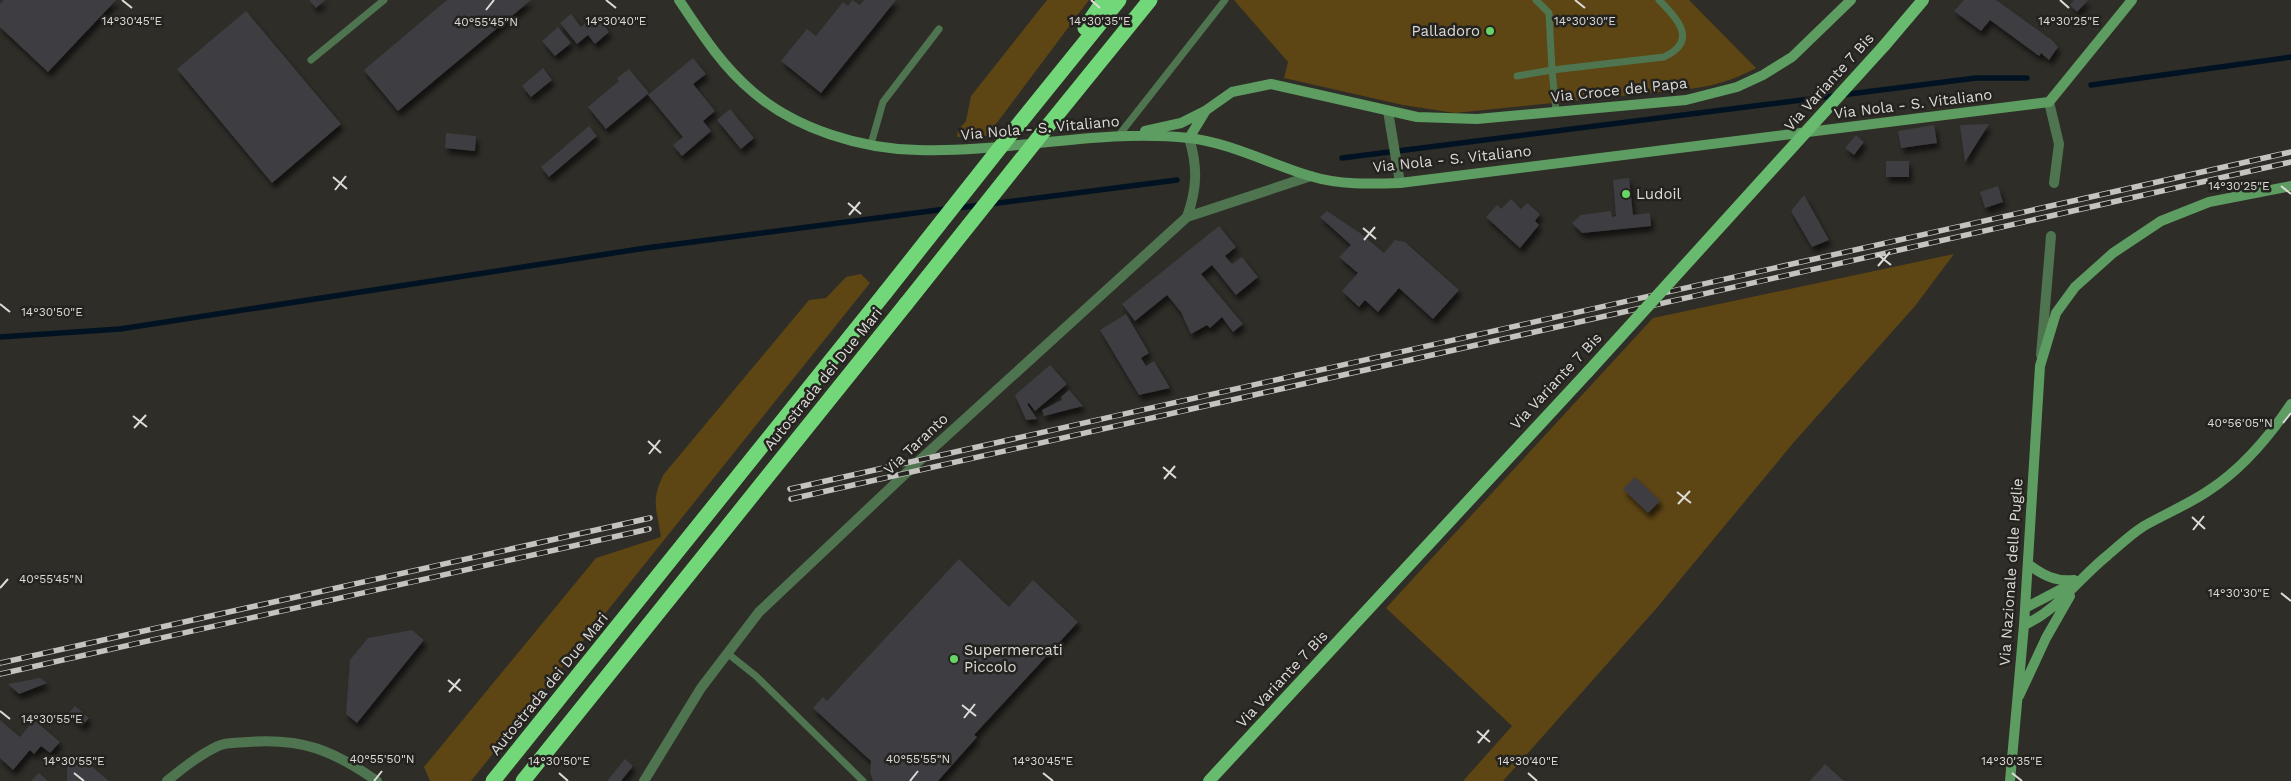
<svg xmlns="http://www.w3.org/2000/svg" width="2291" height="781" viewBox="0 0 2291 781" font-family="'Work Sans',sans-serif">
<defs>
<filter id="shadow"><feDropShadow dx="3" dy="5.5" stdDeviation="2.5" flood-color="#0009"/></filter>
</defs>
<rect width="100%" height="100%" fill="#2f2d28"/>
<!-- green -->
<path fill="#5d4514" d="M1047,0H1089L987,136L957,137L958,130L966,121L971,96Z
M1234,0H1689L1756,68C1734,80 1713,86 1689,89L1455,113L1403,105L1284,78L1288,62Z
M1954,254L1915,306L1794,442L1655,610L1503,781H1463L1512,726L1386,608L1653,318Z
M861,274L870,283L471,781H430L424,767L596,558L661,537C657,509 650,501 664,474L809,300L826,298L846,277Z"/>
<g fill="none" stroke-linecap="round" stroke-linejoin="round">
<!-- stream -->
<path stroke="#011322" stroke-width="5.5" d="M2091,85L2291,57
M1342,158L1976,78H2027
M990,204L1177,180
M956,208L981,205
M0,337L120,329L646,248L946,209"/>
</g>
<!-- building -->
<path fill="#3e3d42" filter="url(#shadow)" d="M4,0H116L48,72L0,27V4Z
M309,0H325L316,8Z
M447,0H531L398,111L364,70Z
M852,0L860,5L864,0H896L821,93L781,61L807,29L816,36L843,2L848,6Z
M1964,0H1996L2052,40L2058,47L2049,60L2041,53L2039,56L1990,20L1981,31L1954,11Z
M2074,0H2088L2077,12L2070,5Z
M246,11L341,124L272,183L177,69Z
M571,14L581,27L596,15L609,32L595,44L588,35L577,44L560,23Z
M558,27L571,43L555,56L542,41Z
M693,58L706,74L693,84L715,111L703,121L711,131L682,156L673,145L683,137L648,95Z
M543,68L552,80L531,97L522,86Z
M629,69L649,93L606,129L588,107L619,81L617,78Z
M730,109L754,138L741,149L717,120Z
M1989,124L1965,162L1960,125Z
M1934,125L1937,143L1901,148L1898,131Z
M589,126L597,136L549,177L541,167Z
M446,133L476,136L475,151L445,148Z
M1856,135L1864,142L1854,155L1845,148Z
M1886,161H1909V177H1886Z
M1629,178L1633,215L1650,213L1651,226L1582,233L1572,223L1581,215L1611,211L1612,217L1616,216L1613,180Z
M1998,186L2003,202L1985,208L1980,192Z
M1804,195L1829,240L1812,247L1791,211Z
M1511,199L1521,209L1527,203L1540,214L1535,221L1539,225L1520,248L1486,217L1497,205L1501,209Z
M1327,211L1360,233L1384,253L1395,240L1405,242L1459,290L1433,319L1399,288L1378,312L1365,300L1359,307L1342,291L1358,273L1339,257L1351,245L1320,217Z
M1219,226L1236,247L1225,256L1232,264L1242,257L1258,277L1236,295L1212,265L1201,274L1243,324L1233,332L1222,317L1210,328L1207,325L1191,334L1181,312L1167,295L1135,321L1122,304Z
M1126,314L1149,353L1141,358L1146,366L1154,361L1170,388L1139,395L1100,330Z
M1050,365L1067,384L1035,411L1029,403L1027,404L1037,419L1026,420L1015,395Z
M1069,390L1083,406L1044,416L1042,410L1062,400L1061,397Z
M1635,477L1660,501L1648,513L1623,489Z
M959,559L1009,607L1033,580L1078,622L974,735L977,737L938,781H873L870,772L871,761L813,708L823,697L827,701Z
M412,630L424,640L357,723L346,714L350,660L368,638Z
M40,678L47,683L19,694L8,684Z
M75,706L89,718L82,726L68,714Z
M0,720L20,737L34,720L60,742L50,753L41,746L34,754L30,750L13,770L0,758Z
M77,754L109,781H67V765Z
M625,759L633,766L621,781H607Z
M1825,764L1844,781H1810Z
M39,773L48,781H31Z"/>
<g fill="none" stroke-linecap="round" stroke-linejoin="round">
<!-- lane -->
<path stroke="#4e754f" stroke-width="7" d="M311,60L384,0
M1517,76L1552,70L1549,13L1536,0
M1556,111L1552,70L1664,57C1699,41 1677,18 1659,0
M1119,135L1225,0
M871,144L883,102L939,29
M727,653L756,676L863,781"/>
<!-- street -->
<path stroke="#4e754f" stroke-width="10" d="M2049,102L2059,144L2054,183
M1388,111L1400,183
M1187,217L1311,176
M2041,355L2051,236
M167,781C183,768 199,755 218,746C226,742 239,743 248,742C303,738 332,750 377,781
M644,781L701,688L759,612L920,460L1187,217C1197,189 1198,167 1189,138"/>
<!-- secondary -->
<path stroke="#5d9d61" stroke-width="10" d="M679,0C701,33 722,66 753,92C796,129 861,149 918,150C1009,153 1098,128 1189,138C1231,143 1270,164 1310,176C1339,185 1370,184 1400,183L2049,102L2132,0
M1145,131L1181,123L1205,111L1232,92L1271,84L1417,117L1477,119L1686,100L1737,87L1763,75L1792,57L1851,0
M1189,138L1205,112
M2028,564C2043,575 2055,582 2074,580
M2025,608L2073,583
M2024,625C2058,610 2079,578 2108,555C2120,545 2131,534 2144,526C2165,514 2187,505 2208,491C2242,469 2269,437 2291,404
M2019,696L2046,638L2070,596
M2010,781L2024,625L2040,366L2056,313L2075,287L2113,253L2161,221L2209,202L2291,186"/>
<!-- primary -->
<path stroke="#68bb6e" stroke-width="12" d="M1884,46L1923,0
M1209,781L1588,372"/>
<!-- highway -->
<path stroke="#72d779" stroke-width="15" d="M1085,28L1104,0
M1047,127L1150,0
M1014,130L1119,0
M493,781L885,293
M523,781L906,304"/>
<!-- rail casing -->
<g stroke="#c5c3bf" stroke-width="5.5">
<path id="rail" d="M790,489L2291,152
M791,499L2291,162
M0,663L650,518
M0,674L649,529"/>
</g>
<!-- rail -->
<use href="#rail" stroke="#25231f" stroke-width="4" stroke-dasharray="11" stroke-linecap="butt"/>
<!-- primary-bridge -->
<path stroke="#68bb6e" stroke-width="12" d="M1588,372L1884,46"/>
<!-- highway-bridge -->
<path stroke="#72d779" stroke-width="15" d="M885,293L1014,130
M906,304L1047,127"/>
</g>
<!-- ticks -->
<path fill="none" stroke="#dddbd8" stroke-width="2" d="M122,0L132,8M606,0L616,8M1091,0L1100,8M1575,0L1585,8M2060,0L2069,8M486,10L494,0M333,177L347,189M2281,186L2291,194M335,190L346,176M848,203L861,214M849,215L860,202M1363,228L1376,239M1364,240L1375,227M1877,254L1891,265M1878,266L1890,252M0,304L10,312M133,416L147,427M2283,423L2291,413M134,428L146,415M648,441L661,453M649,454L660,440M1163,467L1176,478M1164,479L1175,466M1677,492L1691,503M1678,504L1690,491M2192,517L2205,529M2193,530L2204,516M0,588L8,579M2281,593L2291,601M448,680L461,691M449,692L460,679M962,705L976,716M0,711L10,719M964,718L975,704M1477,731L1490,742M1478,743L1489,730M74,773L84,781M559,773L568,781M1043,773L1053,781M1528,773L1537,781M2012,773L2022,781M374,781L382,771M910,781L918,771"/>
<!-- markers -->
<g fill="#68d465" stroke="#25231f" stroke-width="2">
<circle cx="1490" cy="31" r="5"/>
<circle cx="1626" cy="194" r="5"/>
<circle cx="954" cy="659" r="5"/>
</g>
<g text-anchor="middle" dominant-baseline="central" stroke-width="5" stroke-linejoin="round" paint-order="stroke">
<!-- poi labels -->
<g font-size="15" fill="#dddbd8" stroke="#25231f" text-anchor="start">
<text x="1480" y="31" text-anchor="end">Palladoro</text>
<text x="1636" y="194">Ludoil</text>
<text x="964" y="650">Supermercati<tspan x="964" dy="17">Piccolo</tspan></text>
</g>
<!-- street labels -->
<g font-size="15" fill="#dddbd8" stroke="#25231f">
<text transform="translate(1829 82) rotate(-48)">Via Variante 7 Bis</text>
<text transform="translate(1619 90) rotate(-6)">Via Croce del Papa</text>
<text transform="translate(1913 104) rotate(-7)">Via Nola - S. Vitaliano</text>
<text transform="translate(1040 128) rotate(-5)">Via Nola - S. Vitaliano</text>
<text transform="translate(1452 159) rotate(-6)">Via Nola - S. Vitaliano</text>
<text transform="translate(823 379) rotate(-51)">Autostrada dei Due Mari</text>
<text transform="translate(1556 381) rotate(-47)">Via Variante 7 Bis</text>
<text transform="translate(916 444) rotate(-43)">Via Taranto</text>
<text transform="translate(2011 572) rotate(-86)">Via Nazionale delle Puglie</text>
<text transform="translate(1282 679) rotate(-47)">Via Variante 7 Bis</text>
<text transform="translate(549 684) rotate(-51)">Autostrada dei Due Mari</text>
</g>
</g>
<g font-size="12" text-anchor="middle" fill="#dddbd8" stroke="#25231f" stroke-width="5" stroke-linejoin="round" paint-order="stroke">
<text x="2069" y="25">14°30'25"E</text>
<text x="132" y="25">14°30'45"E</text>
<text x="616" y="25">14°30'40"E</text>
<text x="1100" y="25">14°30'35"E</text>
<text x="1585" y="25">14°30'30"E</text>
<text x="486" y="26">40°55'45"N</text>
<text x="2239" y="190">14°30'25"E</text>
<text x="52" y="316">14°30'50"E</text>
<text x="2240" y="427">40°56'05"N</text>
<text x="51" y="583">40°55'45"N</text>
<text x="2239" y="597">14°30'30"E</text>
<text x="52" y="723">14°30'55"E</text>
<text x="382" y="763">40°55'50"N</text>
<text x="918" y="763">40°55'55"N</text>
<text x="74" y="765">14°30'55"E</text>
<text x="559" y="765">14°30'50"E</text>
<text x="1043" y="765">14°30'45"E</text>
<text x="1528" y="765">14°30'40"E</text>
<text x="2012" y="765">14°30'35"E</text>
</g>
</svg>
